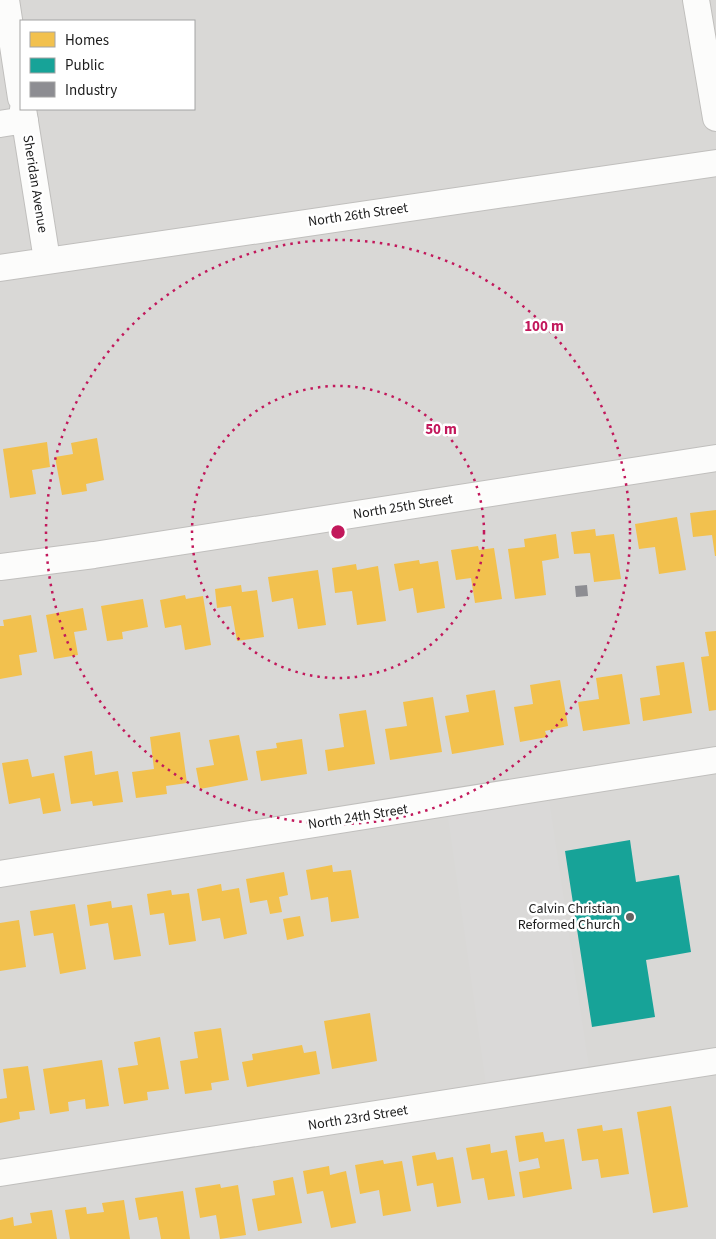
<svg xmlns="http://www.w3.org/2000/svg" width="716" height="1239" viewBox="0 0 716 1239" font-family="'Source Sans 3',sans-serif">
<rect width="100%" height="100%" fill="#eae8e5"/>
<!-- residential -->
<path fill="#d9d8d6" fill-rule="evenodd" d="M0,0H716V1239H0ZM21,21H194V109H21Z"/>
<!-- parking -->
<path fill="#dad9d8" d="M547,786L591,1081L488,1098L446,803Z"/>
<!-- homes -->
<path fill="#f2c14e" d="M97,438L104,480L86,484L87,491L62,495L55,457L73,454L71,443Z
M47,442L50,467L32,470L36,494L10,498L3,449Z
M716,510V556H715L712,535L693,537L690,513Z
M677,517L686,570L659,574L655,547L639,549L635,524Z
M595,529L596,536L614,534L621,579L594,582L590,553L574,554L571,532Z
M556,534L559,558L542,561L546,595L515,599L508,549L525,547L524,539Z
M478,546L479,550L494,548L502,599L475,603L471,578L456,580L451,550Z
M419,560L420,564L438,561L445,608L417,613L413,588L399,591L394,564Z
M356,564L357,570L378,566L386,621L357,625L352,591L335,593L332,568Z
M318,570L326,625L298,629L293,598L272,602L268,577Z
M241,585L242,592L257,590L264,637L237,641L231,606L217,608L215,589Z
M185,595L186,599L203,596L211,645L185,650L181,625L165,628L160,600Z
M143,599L148,627L122,632L123,639L107,641L101,606Z
M83,608L87,630L74,632L78,655L54,659L46,615Z
M31,615L37,652L19,655L22,675L0,679V626H4L3,620Z
M716,631V710L709,711L701,657L709,656L705,632Z
M684,662L692,713L643,721L640,698L660,695L656,666Z
M622,674L630,724L583,731L578,702L599,699L596,678Z
M560,680L568,726L545,731L547,737L520,742L514,707L533,704L530,685Z
M495,690L504,745L452,754L445,716L469,712L466,695Z
M433,697L442,752L390,760L385,729L407,726L403,702Z
M366,710L375,764L328,771L325,750L344,747L339,714Z
M180,732L187,783L166,786L167,794L136,798L132,772L154,769L150,737Z
M239,735L248,780L200,789L196,768L214,765L209,740Z
M302,739L307,774L261,781L256,751L277,748L276,743Z
M92,751L95,775L118,771L123,802L93,806L92,801L71,804L64,756Z
M28,759L32,777L54,773L61,811L43,814L40,798L9,804L2,763Z
M332,865L333,872L351,870L359,918L331,922L328,897L311,900L306,870Z
M284,872L288,895L279,897L282,912L270,914L267,900L250,903L246,879Z
M221,884L222,891L239,888L247,934L224,939L220,918L202,921L197,889Z
M171,890L172,895L189,893L196,941L169,945L164,913L150,915L147,894Z
M111,901L112,908L132,905L141,956L114,960L108,923L90,926L87,905Z
M75,904L86,969L60,974L53,933L34,936L30,911Z
M300,916L304,936L287,940L283,919Z
M19,920L26,967L0,971V923Z
M370,1013L377,1061L332,1069L324,1021Z
M221,1028L229,1080L211,1083L212,1090L185,1094L180,1061L198,1058L194,1032Z
M160,1037L169,1089L147,1092L148,1100L124,1104L118,1068L138,1065L134,1042Z
M302,1045L304,1053L316,1051L320,1074L247,1087L242,1062L253,1060L252,1054Z
M102,1060L109,1106L86,1109L85,1099L68,1102L69,1111L50,1114L43,1069Z
M28,1066L35,1110L19,1112L20,1119L0,1123V1099L7,1098L3,1069Z
M671,1106L688,1207L653,1213L637,1112Z
M602,1125L603,1131L622,1128L629,1174L601,1178L598,1159L582,1161L577,1129Z
M543,1132L545,1142L564,1139L572,1189L523,1198L519,1172L540,1168L538,1158L519,1162L515,1136Z
M490,1144L491,1153L507,1150L515,1196L488,1200L484,1178L472,1180L466,1148Z
M435,1152L437,1160L453,1157L461,1203L437,1207L433,1183L417,1186L412,1156Z
M383,1160L384,1164L402,1161L411,1211L383,1216L379,1190L360,1194L355,1165Z
M329,1166L330,1175L346,1171L356,1223L331,1228L323,1191L307,1194L303,1171Z
M293,1177L302,1223L258,1231L252,1199L275,1195L273,1181Z
M220,1184L221,1188L238,1185L246,1235L220,1239L216,1215L200,1218L195,1188Z
M183,1191L190,1239H161L157,1217L139,1220L135,1198Z
M124,1200L130,1239H70L65,1210L86,1207L87,1214L104,1212L102,1203Z
M52,1210L57,1239H0V1220L13,1217L14,1226L32,1223L30,1213Z"/>
<!-- public -->
<path fill="#17a398" d="M630,840L636,882L679,875L691,952L646,960L655,1017L592,1027L565,851Z"/>
<!-- industry -->
<path fill="#8d8d92" d="M587,585L588,596L576,597L575,586Z"/>
<g fill="none" stroke-linecap="round" stroke-linejoin="round">
<!-- minor casing -->
<g stroke="#c0bfbd" stroke-width="28">
<path id="minor" d="M6,0L21,98
M696,0L716,118
M23,109L47,260
M0,124L25,120
M0,268L716,163
M0,567L94,555L716,458
M0,874L716,760
M0,1173L716,1061"/>
</g>
<!-- minor -->
<use href="#minor" stroke="#fcfcfb" stroke-width="26"/>
</g>
<!-- distance rings -->
<g fill="none" stroke="#c2185b" stroke-width="2.5" stroke-dasharray="2.5 5">
<circle cx="338" cy="532" r="146"/>
<circle cx="338" cy="532" r="292"/>
</g>
<!-- markers -->
<circle fill="#646362" stroke="#fff" stroke-width="2" cx="630" cy="917" r="5"/>
<g text-anchor="middle" dominant-baseline="central" stroke-width="5" stroke-linejoin="round" paint-order="stroke">
<!-- street labels -->
<g font-size="14" fill="#1c1c1c" stroke="#fff">
<text transform="translate(35 184) rotate(81)">Sheridan Avenue</text>
<text transform="translate(358 215) rotate(-8)">North 26th Street</text>
<text transform="translate(403 507) rotate(-9)">North 25th Street</text>
<text transform="translate(358 817) rotate(-9)">North 24th Street</text>
<text transform="translate(358 1118) rotate(-9)">North 23rd Street</text>
</g>
<!-- poi labels -->
<g font-size="14" fill="#1c1c1c" stroke="#fff" text-anchor="end">
<text x="620" y="909">Calvin Christian<tspan x="620" dy="16">Reformed Church</tspan></text>
</g>
</g>
<circle cx="338" cy="532" r="8" fill="#c2185b" stroke="#fff" stroke-width="2.5"/>
<g font-size="15" text-anchor="middle" font-weight="bold" fill="#c2185b" stroke="#fff" stroke-width="5" stroke-linejoin="round" paint-order="stroke">
<text x="544" y="331">100 m</text>
<text x="441" y="434">50 m</text>
</g>
<!-- legend -->
<rect x="20" y="20" width="175" height="90" fill="#ffffff" stroke="#a4a4a4"/>
<rect x="30" y="32" width="25" height="15" fill="#f2c14e" stroke="#a4a4a4"/>
<text x="65" y="45" font-size="15" fill="#1c1c1c">Homes</text>
<rect x="30" y="58" width="25" height="15" fill="#17a398" stroke="#a4a4a4"/>
<text x="65" y="70" font-size="15" fill="#1c1c1c">Public</text>
<rect x="30" y="82" width="25" height="15" fill="#8d8d92" stroke="#a4a4a4"/>
<text x="65" y="95" font-size="15" fill="#1c1c1c">Industry</text>
</svg>
